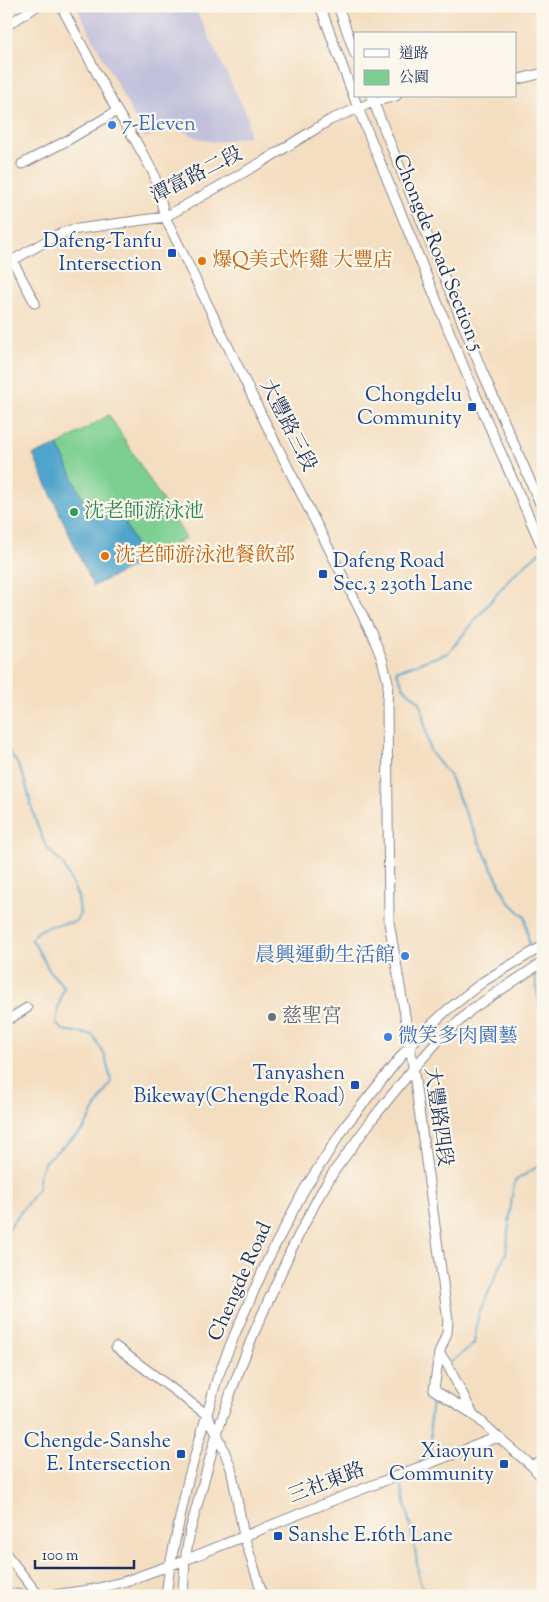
<svg xmlns="http://www.w3.org/2000/svg" width="549" height="1602" viewBox="0 0 549 1602" font-family="'Sorts Mill Goudy','Noto Serif TC',serif">
<rect width="100%" height="100%" fill="#fbf7ec"/>
<filter id="ink" filterUnits="userSpaceOnUse"><feTurbulence type="fractalNoise" baseFrequency=".02" numOctaves="2"/><feDisplacementMap in="SourceGraphic" scale="10" xChannelSelector="R" yChannelSelector="G"/><feConvolveMatrix kernelMatrix="1 2 1 2 8 2 1 2 1" color-interpolation-filters="sRGB"/></filter>
<filter id="wash" filterUnits="userSpaceOnUse"><feTurbulence type="fractalNoise" baseFrequency=".0096" numOctaves="4" result="noise"/><feDisplacementMap in="SourceGraphic" scale="20" xChannelSelector="R" yChannelSelector="G"/><feGaussianBlur stdDeviation="1.12" result="paint"/><feColorMatrix in="noise" values="0 0 0 0 0 0 0 0 0 0 0 0 0 0 0 0 0 1.4 0 .05"/><feComposite in="paint" operator="in"/></filter>
<g filter="url(#wash)">
<rect width="100%" height="100%" fill="#f4dec1"/>
<!-- industrial -->
<path fill="#c2c1dc" d="M76,6H194L248,117L249,136L215,142L202,140L173,126L145,138Z"/>
<!-- green -->
<path fill="#7ccf91" stroke="#4c7f78" d="M109,415L186,538L143,562L118,506L91,518L58,445Z"/>
<!-- water -->
<path fill="#50a4cb" stroke="#366a94" d="M58,445L91,518L117,506L143,562L93,586L33,455Z"/>
<g fill="none" stroke-linecap="round" stroke-linejoin="round">
<!-- stream -->
<path stroke="#50a4cb" stroke-width="2" d="M6,730L8,733L6,741
M6,748L16,761L24,778L35,819L46,847L63,864L78,897L80,914L75,922C59,924 42,925 31,938L51,973L64,987L58,1008L56,1024L63,1030L93,1035L105,1056L111,1081L83,1130L45,1161L40,1172L38,1189L8,1229L6,1234
M530,950L525,917L508,901L467,817L449,775L430,751L420,702L404,688L396,671L448,653L510,578L541,551
M534,972L543,1024
M450,1363L474,1344L478,1316L506,1253L512,1196L515,1181L543,1163
M419,1464L432,1449L430,1417L433,1394
M409,1475L401,1484L415,1548L419,1580L428,1596"/>
</g>
</g>
<g filter="url(#ink)">
<g fill="none" stroke-linecap="round" stroke-linejoin="round">
<!-- minor casing -->
<g stroke="#888690" stroke-width="11">
<path id="minor" d="M61,6L117,111L135,140L154,174L165,217L261,414L372,634L382,659L388,682L387,703L389,922L410,1045L448,1320L447,1333L439,1353L434,1390L473,1414L498,1437L532,1466L543,1479
M320,6L358,108L467,375L543,549
M338,6L355,54
M6,26L37,6
M515,80L543,73
M371,96L482,371L543,510
M22,164L68,140L117,111
M12,260L35,303
M6,264L57,235L71,230L165,217L262,162L330,120L373,102L396,96
M6,1021L27,1008
M116,1347L206,1414L217,1433L231,1468L244,1536L263,1596
M439,1353L447,1364L473,1414
M532,1466L543,1461
M6,1554L39,1596
M6,1593L31,1596
M47,1596L95,1589L126,1581L185,1560L334,1500L498,1437
M166,1596L170,1565L188,1480L217,1379L234,1336L268,1259L304,1190L346,1125L410,1045L446,1011L484,981L543,946
M183,1596L185,1560L190,1531L217,1433L231,1392L253,1335L291,1250L320,1194L335,1170L374,1117L413,1069L437,1042L472,1009L543,962"/>
</g>
<!-- minor -->
<use href="#minor" stroke="#fff" stroke-width="9"/>
</g>
</g>
<!-- markers -->
<g fill="#3f7fe0" stroke="#fbf7ec" stroke-width="2">
<circle cx="112" cy="125" r="5"/>
<circle cx="405" cy="956" r="5"/>
<circle cx="388" cy="1037" r="5"/>
</g>
<g fill="#1a4fb4" stroke="#fbf7ec" stroke-width="2">
<rect x="167" y="248" width="10" height="10" rx="2.5"/>
<rect x="467" y="402" width="10" height="10" rx="2.5"/>
<rect x="318" y="569" width="10" height="10" rx="2.5"/>
<rect x="350" y="1080" width="10" height="10" rx="2.5"/>
<rect x="176" y="1449" width="10" height="10" rx="2.5"/>
<rect x="499" y="1459" width="10" height="10" rx="2.5"/>
<rect x="273" y="1531" width="10" height="10" rx="2.5"/>
</g>
<g fill="#e8710a" stroke="#fbf7ec" stroke-width="2">
<circle cx="202" cy="261" r="5"/>
<circle cx="105" cy="556" r="5"/>
</g>
<circle fill="#2e9e5b" stroke="#fbf7ec" stroke-width="2" cx="74" cy="512" r="5"/>
<circle fill="#6b7280" stroke="#fbf7ec" stroke-width="2" cx="272" cy="1017" r="5"/>
<g text-anchor="middle" dominant-baseline="central" stroke-width="4.5" stroke-linejoin="round" paint-order="stroke">
<!-- shop labels -->
<g font-size="20" fill="#366cbe" stroke="#fbf7ec" text-anchor="start">
<text x="122" y="125">7-Eleven</text>
<text x="395" y="956" text-anchor="end">晨興運動生活館</text>
<text x="398" y="1037">微笑多肉園藝</text>
</g>
<!-- street labels -->
<g font-size="20" fill="#1b2f5e" stroke="#fbf7ec">
<text transform="translate(197 176) rotate(-27)">潭富路二段</text>
<text transform="translate(437 253) rotate(68)">Chongde Road Section 5</text>
<text transform="translate(287 426) rotate(63)">大豐路三段</text>
<text transform="translate(437 1117) rotate(82)">大豐路四段</text>
<text transform="translate(241 1282) rotate(-66)">Chengde Road</text>
<text transform="translate(327 1484) rotate(-21)">三社東路</text>
</g>
<!-- transit labels -->
<g font-size="20" fill="#164399" stroke="#fbf7ec" text-anchor="end">
<text x="162" y="242">Dafeng-Tanfu<tspan x="162" dy="23">Intersection</tspan></text>
<text x="462" y="396">Chongdelu<tspan x="462" dy="23">Community</tspan></text>
<text x="333" y="562" text-anchor="start">Dafeng Road<tspan x="333" dy="23">Sec.3 230th Lane</tspan></text>
<text x="345" y="1074">Tanyashen<tspan x="345" dy="23">Bikeway(Chengde Road)</tspan></text>
<text x="171" y="1442">Chengde-Sanshe<tspan x="171" dy="23">E. Intersection</tspan></text>
<text x="494" y="1452">Xiaoyun<tspan x="494" dy="23">Community</tspan></text>
<text x="288" y="1536" text-anchor="start">Sanshe E.16th Lane</text>
</g>
<!-- food labels -->
<g font-size="20" fill="#c56008" stroke="#fbf7ec" text-anchor="start">
<text x="212" y="261">爆Q美式炸雞 大豐店</text>
<text x="115" y="556">沈老師游泳池餐飲部</text>
</g>
<!-- leisure labels -->
<g font-size="20" fill="#27864d" stroke="#fbf7ec" text-anchor="start">
<text x="84" y="512">沈老師游泳池</text>
</g>
<!-- worship labels -->
<g font-size="20" fill="#5b616d" stroke="#fbf7ec" text-anchor="start">
<text x="282" y="1017">慈聖宮</text>
</g>
</g>
<!-- margin -->
<rect width="549" height="1602" fill="none" stroke="#fbf7ec" stroke-width="25"/>
<!-- legend -->
<rect x="354" y="32" width="162" height="65" fill="#fbf7ec" stroke="#a1a7b3"/>
<rect x="364" y="49" width="25" height="8" fill="#ffffff" stroke="#a1a7b3"/>
<text x="399" y="58" font-size="15" fill="#1b2f5e">道路</text>
<rect x="364" y="70" width="25" height="15" fill="#7ccf91" stroke="#a1a7b3"/>
<text x="399" y="82" font-size="15" fill="#1b2f5e">公園</text>
<!-- scale -->
<path d="M35 1560v8h99v-8" fill="none" stroke="#1b2f5e" stroke-width="2.5"/>
<text x="42" y="1560" font-size="15" fill="#1b2f5e" stroke="#fbf7ec" stroke-width="4" paint-order="stroke">100 m</text>
</svg>
